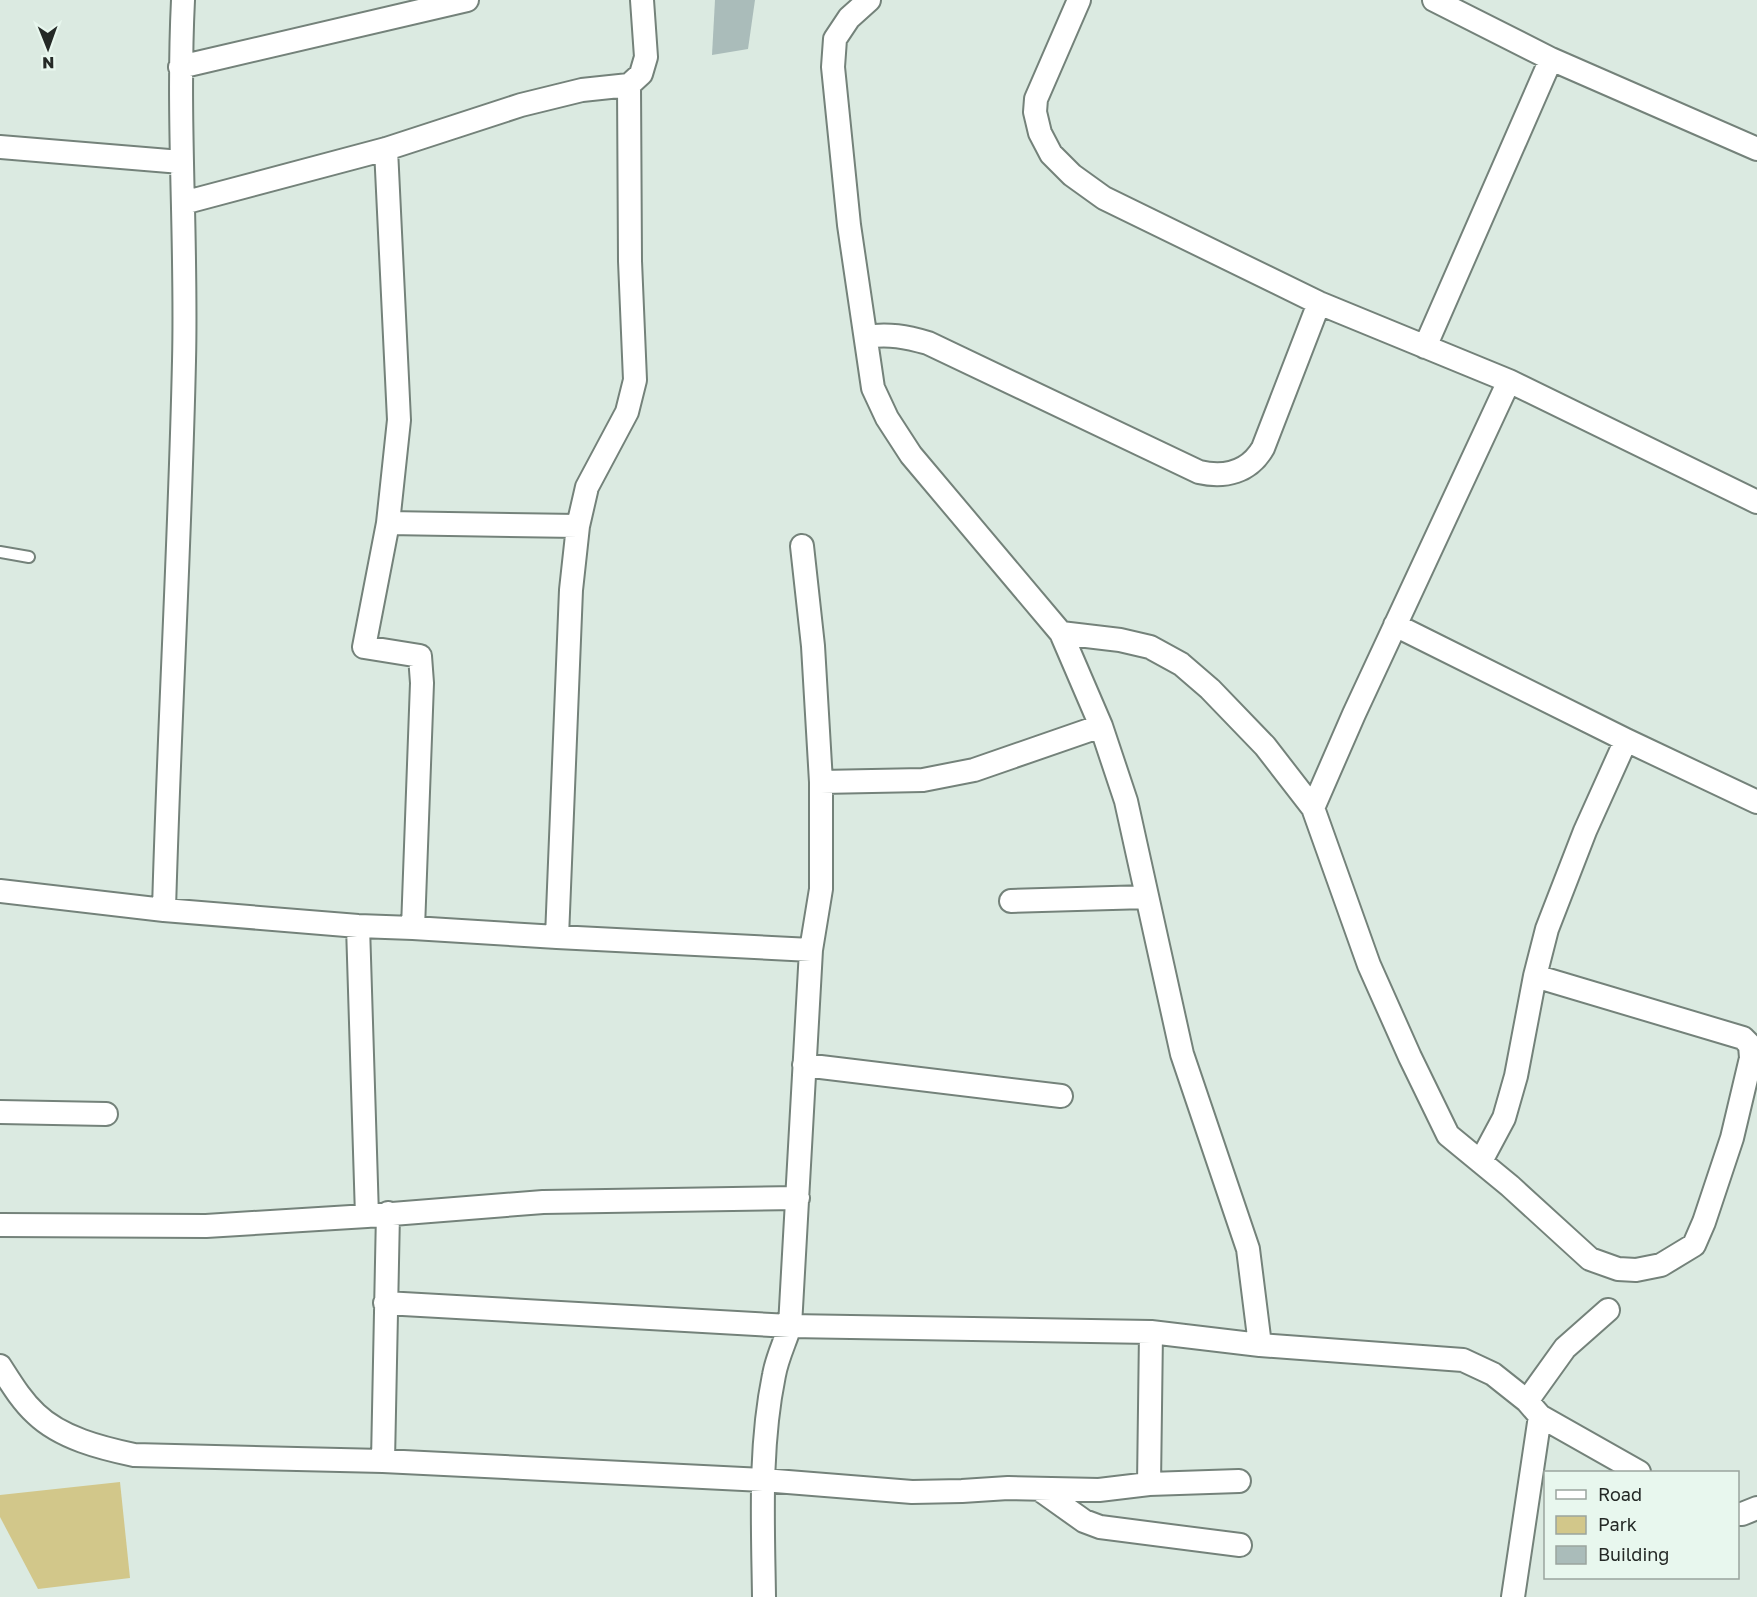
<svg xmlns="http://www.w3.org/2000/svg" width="1757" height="1597" viewBox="0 0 1757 1597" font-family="'Golos Text',sans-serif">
<rect width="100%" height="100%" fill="#dbeae1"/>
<!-- green -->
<path fill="#d2c78a" d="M120,1482L130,1578L38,1589L0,1517V1495Z"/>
<!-- building -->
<path fill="#aabcba" d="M715,0H755L748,49L712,55Z"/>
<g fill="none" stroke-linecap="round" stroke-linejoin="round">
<!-- lane casing -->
<g stroke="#74827a" stroke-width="14">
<path id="lane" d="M0,552L29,557"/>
</g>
<!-- street casing -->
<g stroke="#74827a" stroke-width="26">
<path id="street" d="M869,0L849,18L835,39L833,67L849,225L873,388L887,418L911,455L1061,633L1101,726L1126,801L1182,1054L1248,1249L1260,1345
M1079,0L1036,99L1035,112L1040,133L1051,154L1072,175L1104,198L1319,303L1509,381L1354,714L1313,808
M1434,0L1551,59L1757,149
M180,67L467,0
M0,147L181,162
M386,149L399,420L388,523L364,647L420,656L422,683L413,928
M183,203L386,149L521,105L582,90L629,85
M866,337C888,333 907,337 928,343L1199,472C1225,478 1249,472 1263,448L1319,303
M1425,347L1551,59
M1509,381L1757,502
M388,523L578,526
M1395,625L1626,740L1757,802
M1061,633L1120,640L1150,647L1181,664L1210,689L1265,746L1313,808L1369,965L1410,1057L1448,1135L1510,1186L1590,1259L1618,1269L1636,1270L1661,1265L1694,1245L1704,1222L1732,1138L1751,1058L1750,1045L1743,1038L1535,976
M821,782L923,780L974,770L1101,726
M0,891L164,910L358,926L413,928L557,937L811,950
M1011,901L1147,897
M164,910C169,727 180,544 184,361C187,241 177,121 183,0
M358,926L367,1216
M557,937L571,590L578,526L587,487L627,412L635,380L630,261L629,85L641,74L646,57L642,0
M804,1065L1061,1096
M0,1112L106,1114
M1481,1161L1504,1118L1516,1076L1535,976L1547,929L1585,831L1626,740
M0,1225L206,1226L367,1216L543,1202L798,1198
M385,1303L790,1326L1151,1332L1260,1345L1463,1360L1493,1374L1527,1401L1540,1416L1639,1472
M0,1366C11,1383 21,1400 36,1414C61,1438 101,1448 134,1455L383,1461L763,1480L912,1492L962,1491L1008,1488L1099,1490L1149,1484L1239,1481
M1527,1401L1565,1348L1608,1310
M383,1461L388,1213
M1149,1484L1151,1332
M1039,1489L1084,1521L1100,1527L1240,1545
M1738,1514H1742L1757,1508
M764,1597C763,1523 759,1448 774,1375C777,1358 785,1342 790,1326L811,950L821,889V782L813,646L802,546
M1513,1597L1540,1416"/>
</g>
<!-- lane -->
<use href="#lane" stroke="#fff" stroke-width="10"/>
<!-- street -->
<use href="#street" stroke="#fff" stroke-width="22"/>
</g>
<!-- legend -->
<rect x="1544" y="1471" width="195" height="108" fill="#e8f7ee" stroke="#9aa59e" stroke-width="1.5"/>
<rect x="1556" y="1490" width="30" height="9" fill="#ffffff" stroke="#9aa59e" stroke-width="1.5"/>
<text x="1598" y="1501" font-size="18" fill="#242926">Road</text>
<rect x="1556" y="1516" width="30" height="18" fill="#d2c78a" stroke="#9aa59e" stroke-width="1.5"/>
<text x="1598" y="1531" font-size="18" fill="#242926">Park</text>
<rect x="1556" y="1546" width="30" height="18" fill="#aabcba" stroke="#9aa59e" stroke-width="1.5"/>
<text x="1598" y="1561" font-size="18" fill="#242926">Building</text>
<!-- north arrow -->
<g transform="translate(48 48) rotate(179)" stroke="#e8f7ee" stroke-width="4.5" paint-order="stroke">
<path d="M0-4.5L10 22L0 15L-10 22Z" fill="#242926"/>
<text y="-9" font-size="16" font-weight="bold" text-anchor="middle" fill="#242926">N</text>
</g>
</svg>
